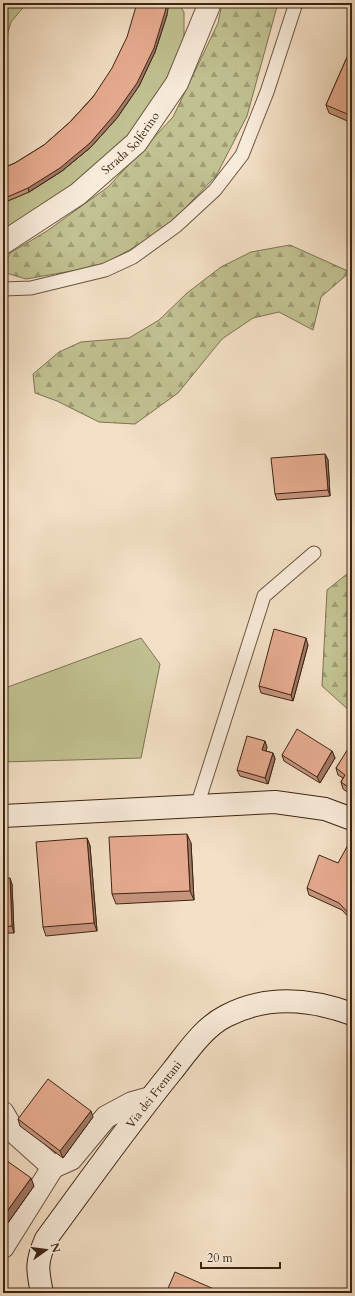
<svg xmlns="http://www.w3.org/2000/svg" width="355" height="1296" viewBox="0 0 355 1296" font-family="Cardo,serif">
<defs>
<pattern id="forest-firs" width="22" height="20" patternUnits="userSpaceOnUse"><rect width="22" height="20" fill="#c1c191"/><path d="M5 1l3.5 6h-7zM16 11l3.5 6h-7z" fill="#9e9d75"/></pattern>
</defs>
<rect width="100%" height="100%" fill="#f4e0c6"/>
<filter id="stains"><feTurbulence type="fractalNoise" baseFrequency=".005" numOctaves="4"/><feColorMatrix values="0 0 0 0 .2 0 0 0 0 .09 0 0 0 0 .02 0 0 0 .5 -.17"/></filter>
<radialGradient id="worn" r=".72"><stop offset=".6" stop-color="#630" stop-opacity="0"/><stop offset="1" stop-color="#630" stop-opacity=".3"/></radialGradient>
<!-- grass -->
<path fill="#c1c191" stroke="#7e7352" d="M3,3H27L11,22L3,49Z
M169,3H178L184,12V41L164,84L128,140L80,183L3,229V203L29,192L62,171L91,147L155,52Z
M141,638L160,664L141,758L3,762V682L8,687Z"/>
<!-- forest -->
<path fill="url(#forest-firs)" stroke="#7e7352" d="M222,3H278L247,116L216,176L162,232L100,266L26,279L3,272V268L10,253L47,231L108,187L173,117L218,23Z
M290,245L350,272L321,297L313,330L279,312L253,318L222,339L178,393L135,424L99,422L57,401L35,393L33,374L59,352L81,342L129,338L159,320L187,293L221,267L251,252Z
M352,570V713L322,686L327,590Z"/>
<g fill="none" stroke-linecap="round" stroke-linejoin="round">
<!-- service casing -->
<g stroke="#6a5440" stroke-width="15">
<path id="service" d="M3,289L31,288L105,270L133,257L176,226L215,190L242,155L267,92L296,3
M197,806L264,596L314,553"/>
</g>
<!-- minor casing -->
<g stroke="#6a5440" stroke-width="24">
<g id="minor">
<path id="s1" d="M3,243L78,194L136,143L177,83L210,3"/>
<path d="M3,1113L14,1132L53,1167L71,1159L106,1117L132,1103L150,1098"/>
<path d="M3,1247L53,1167"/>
</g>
</g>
<!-- secondary casing -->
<g stroke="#3c2514" stroke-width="24">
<g id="secondary">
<path d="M3,816L275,802L325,809L352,819"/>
<path id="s2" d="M42,1293C37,1269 36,1262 46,1239C88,1182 129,1124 173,1070C188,1051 204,1027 226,1016C266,995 311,999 352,1014"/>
</g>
</g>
<!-- service -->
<use href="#service" stroke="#f8ebda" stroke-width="13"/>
<!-- minor -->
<use href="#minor" stroke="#f8ebda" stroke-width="22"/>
<!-- secondary -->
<use href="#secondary" stroke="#f8ebda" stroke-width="22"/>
</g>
<!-- wall -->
<path fill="#c7947d" stroke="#3c2514" d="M167,15L155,52L139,86L117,118L91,147L62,171L29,192L3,203V168L15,163L44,145L70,122Z
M352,46V123L329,113L326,105Z
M325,454L328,460L330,496L277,500L275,494Z
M308,645L293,701L261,693L259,686Z
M352,745V795L343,789L341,782L343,778L338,775L336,768Z
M267,747L266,751L273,753L275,759L268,784L240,776L237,770Z
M332,751L335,758L320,783L284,761L282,755Z
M87,838L90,846L97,931L46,936L43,927Z
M191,843L194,900L116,904L112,894Z
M352,846V921L342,910L309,895L307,888L338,863Z
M3,878L12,884L14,933H3Z
M93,1117L63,1158L20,1126L18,1119Z
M3,1158L34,1186L5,1227L3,1225Z"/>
<!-- shaded-wall -->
<path fill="#a27866" stroke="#3c2514" d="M167,3H169L167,15L155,52L139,86L117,118L91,147L62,171L29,192L28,188Z
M325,454L328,460L330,496L328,490Z
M306,638L308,645L293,701L291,695Z
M265,741L267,747L264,757L262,750Z
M332,751L335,758L320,783L317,777Z
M273,753L275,759L268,784L265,778Z
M187,834L191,843L194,900L190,891Z
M87,838L90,846L97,931L94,923Z
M10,878L12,884L14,933L12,926Z
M91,1111L93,1117L63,1158L60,1151Z
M31,1178L34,1186L5,1227L3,1220V1217Z"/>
<!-- building -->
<path fill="#e7ac91" stroke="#3c2514" d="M137,3H167L165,12L154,48L137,83L115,114L90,143L60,168L28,188L3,199V168L15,163L44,145L70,122L93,97L112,68L127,37Z
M352,46V116L326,105Z
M325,454L328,490L275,494L271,458Z
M274,629L306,638L291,695L259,686Z
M297,729L332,751L317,777L282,755Z
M247,736L265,741L262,750L273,753L265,778L237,770Z
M351,744L352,745V790L341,782L345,775L336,768Z
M187,834L190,891L112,894L109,837Z
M87,838L94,923L43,927L36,842Z
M348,845L352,846V917L339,903L307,888L319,855L338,863Z
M3,878H10L12,926L3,927Z
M48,1079L91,1111L60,1151L18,1119Z
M3,1158L31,1178L3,1217Z
M175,1272L223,1293H166Z"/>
<g text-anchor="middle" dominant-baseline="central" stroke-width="3.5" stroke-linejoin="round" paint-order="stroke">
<!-- street labels -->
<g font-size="12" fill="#3c2514" stroke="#f8ebda">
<text stroke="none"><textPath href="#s1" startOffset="163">Strada Solferino</textPath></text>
<text stroke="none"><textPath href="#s2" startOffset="236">Via dei Frentani</textPath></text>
</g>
</g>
<!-- margin -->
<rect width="355" height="1296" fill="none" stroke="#f4e0c6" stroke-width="16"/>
<rect x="4" y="4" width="347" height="1288" fill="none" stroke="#3c2514" stroke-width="2"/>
<rect x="8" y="8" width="339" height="1280" fill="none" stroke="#3c2514"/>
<!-- north arrow -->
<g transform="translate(46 1250) rotate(76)" stroke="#f8ebda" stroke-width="3" paint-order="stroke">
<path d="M0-3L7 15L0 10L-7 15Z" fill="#3c2514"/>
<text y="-6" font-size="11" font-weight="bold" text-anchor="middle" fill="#3c2514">N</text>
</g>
<!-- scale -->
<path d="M201 1262v6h79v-6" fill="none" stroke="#3c2514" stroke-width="2"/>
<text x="207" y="1262" font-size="12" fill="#3c2514" stroke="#f8ebda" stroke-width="3" paint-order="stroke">20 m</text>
<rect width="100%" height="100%" filter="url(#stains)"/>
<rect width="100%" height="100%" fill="url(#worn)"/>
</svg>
